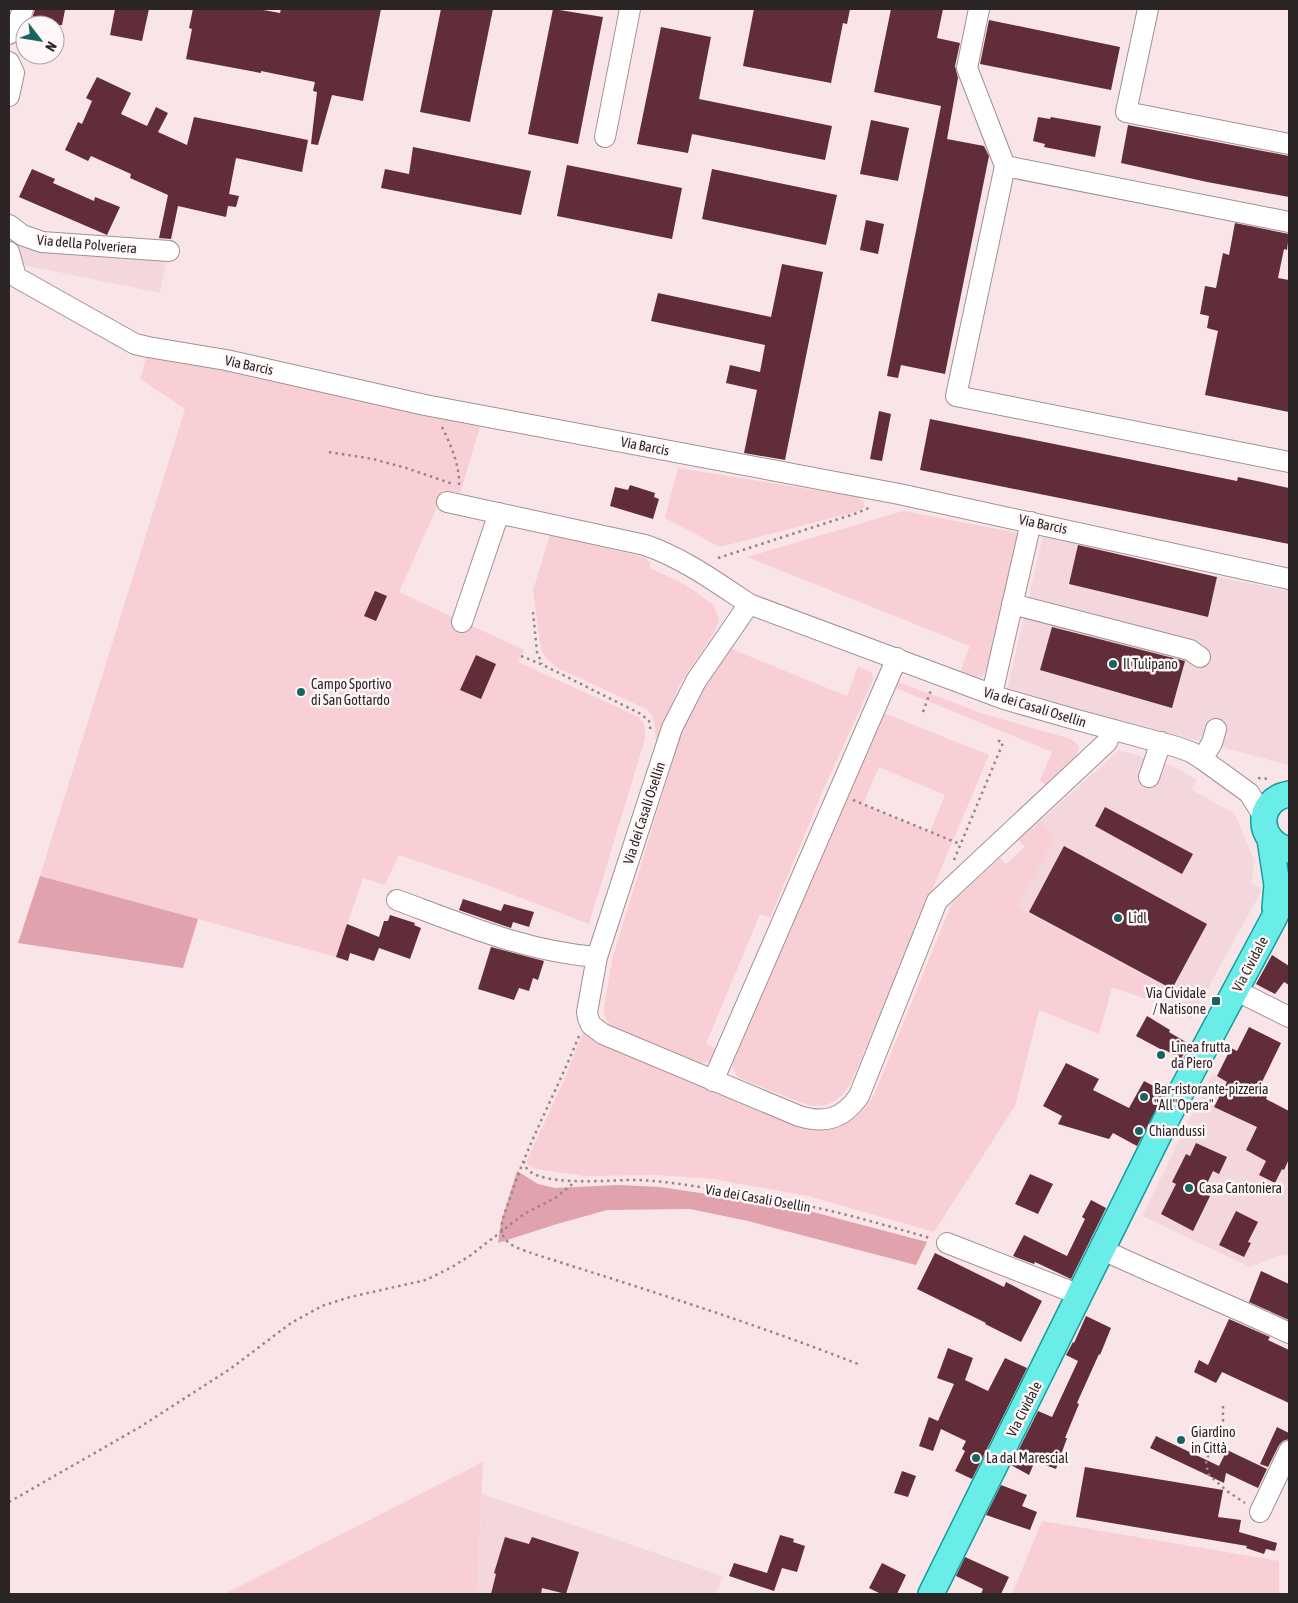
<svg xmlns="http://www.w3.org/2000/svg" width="1298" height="1603" viewBox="0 0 1298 1603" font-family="'Asap Condensed',sans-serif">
<rect width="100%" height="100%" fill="#f9e5e8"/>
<!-- built -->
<path fill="#f3d7dc" d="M9,239L142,243L169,246L160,293L9,262Z
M1043,536L1217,577L1289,591V765L1007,690Z
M1119,750L1173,766L1197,780L1192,790L1235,814L1254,860L1252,883L1262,890L1191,1019L1170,1007L1111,987L952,903L1000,858L1006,864L1025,847L1019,840Z
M1212,1074L1289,1115V1256L1280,1255L1250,1267L1142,1216Z
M482,1494L723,1576L716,1594H477Z"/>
<!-- green -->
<path fill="#f9cfd6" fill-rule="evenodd" d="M146,357L224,369L480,427L460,493L443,490L435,512L399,592L524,650L518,662L639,717C646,725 646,732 644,742L589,924L479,882L399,855L385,885L363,878L336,957L40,876L185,409L140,379Z
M678,468L858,497L864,502V507L859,511L720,547L665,518Z
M903,511L1018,533L988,669L982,677H975L960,672L970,646L747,557Z
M550,535L644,557L650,562V568L686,585L708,601L713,604L718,616L719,621L714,633L679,686L656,741C655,726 656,719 646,709L558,668L547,659L541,650L533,590Z
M729,648L847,696L858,666L872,673L873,680L822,793L770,918L760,914L706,1044L719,1050C713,1059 710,1064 698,1063L611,1026L604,1016V1008L612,960L682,730L699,695Z
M896,683H901L984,714L1071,739L1079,746C1077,763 1058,775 1046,786L1040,780L1052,752L893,687Z
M881,712L989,755L851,1083C840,1101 827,1110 805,1104L741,1079L737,1076L732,1066L844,796ZM879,767L945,795L930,832L863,804Z
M1040,821L1055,837L1017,908L1159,985L1150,1000L1112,987L1099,1034L1039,1010L1015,1106L934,1232L808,1196L712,1179L657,1175L584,1176L536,1169L528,1165L527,1160L564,1080L585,1027L595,1040L604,1046L795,1125C833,1136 853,1128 874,1095L952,903L1000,858L1006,864L1025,847L1019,840Z
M483,1462L477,1594H224Z
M1042,1521L1279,1561V1594H1012Z"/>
<!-- forest -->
<path fill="#e0a2ad" d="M40,876L198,919L183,968L18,943Z
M517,1171L538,1184L555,1188L619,1185L660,1187L794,1207L927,1242L916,1265L748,1221L690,1209L607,1210L557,1224L498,1243L501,1222Z"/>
<!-- building -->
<path fill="#602d39" d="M35,9H59L65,10L62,25H42L31,22Z
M115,9H149L142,41L110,35Z
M193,9H258L280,13L281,9H381L363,101L332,95L318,145L311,144L317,92L313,91L315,82L261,71V73L186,59L192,29L189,28Z
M441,9H493L470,122L420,112Z
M553,9L603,17L578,144L528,134Z
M754,9H850L847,24L843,23L831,83L743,66Z
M891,9H943L937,38L960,43L955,66L958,78L947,139L984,146L989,156L945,374L901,365L898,378L887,376L941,106L874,92Z
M989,20L1120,47L1111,90L980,64Z
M661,27L711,37L699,99L832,126L825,160L692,134L688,153L637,144Z
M97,77L131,93L121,114L147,126L156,107L168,113L158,132L187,145L194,117L308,140L302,172L236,158L229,194L239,196L236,207L228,206L226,217L178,206L171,239L159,238L168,195L130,178L131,174L91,156L88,161L65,150L78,122L82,124L92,101L86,98Z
M1038,117L1050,119L1051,117L1101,126L1095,157L1044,147L1045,144L1033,141Z
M871,120L909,128L898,181L860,174Z
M1128,125L1289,156V197L1207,182L1121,163Z
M413,147L531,171L521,215L381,188L385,169L409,174Z
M567,165L682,188L672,239L557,216Z
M32,169L55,179L53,183L94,201L95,197L120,207L107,235L19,197Z
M712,169L837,195L826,245L702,219Z
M866,220L884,224L878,254L860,250Z
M1235,223L1289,234L1287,250L1284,249L1278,278L1289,280V412L1205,395L1218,331L1207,328L1209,316L1200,314L1205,286L1216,288L1223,253L1229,255Z
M782,264L823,272L785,460L744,453L757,390L726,383L730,365L760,372L765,345L651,321L658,293L771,317Z
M879,411L891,414L882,461L870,459Z
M930,419L1237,481L1238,477L1289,488V544L920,470Z
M630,485L655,493L654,497L659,499L653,519L610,506L615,487L628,490Z
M1078,545L1217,577L1208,617L1069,584Z
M375,591L387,596L376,621L364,616Z
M1052,627L1185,661L1172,708L1040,670Z
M476,655L496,664L481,699L460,690Z
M1105,807L1193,854L1182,874L1095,826Z
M1064,846L1207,924L1172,989L1029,912Z
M463,899L501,911L504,904L534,912L529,927L513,922L511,928L459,910Z
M390,915L415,923L414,925L421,928L410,959L379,948L374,961L350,953L348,961L336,957L347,924L379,937L384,921H388Z
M491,947L544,961L538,980L533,978L529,991L519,988L514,1000L478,989Z
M1272,955L1289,966V985L1284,982L1275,994L1256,984Z
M1147,1016L1170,1030L1169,1032L1189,1044L1181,1059L1165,1050L1164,1051L1136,1036Z
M1249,1027L1281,1043L1260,1086L1269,1091L1266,1099L1289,1111V1159L1284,1170L1282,1169L1275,1183L1259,1175L1266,1161L1246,1150L1257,1127L1214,1107L1227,1082L1217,1076L1231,1048L1237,1051Z
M1066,1063L1099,1079L1093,1090L1129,1108L1144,1081L1165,1092L1137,1146L1113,1133L1109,1139L1058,1124L1062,1116L1043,1106Z
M1196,1143L1227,1157L1219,1174L1213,1171L1203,1192L1210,1196L1193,1231L1161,1214L1176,1184L1172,1182L1186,1154L1190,1156Z
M1030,1174L1053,1184L1038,1214L1015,1204Z
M1091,1200L1106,1208L1071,1279L1035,1262L1034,1264L1013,1256L1024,1235L1067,1256L1085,1219L1082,1217Z
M1236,1211L1258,1222L1248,1242L1251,1243L1244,1257L1219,1245Z
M935,1253L1004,1287L1006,1282L1042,1301L1021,1342L985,1324L986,1323L917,1289Z
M1261,1271L1289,1284V1320L1249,1302Z
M1086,1316L1111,1328L1100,1355L1099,1354L1077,1403L1079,1404L1065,1438H1067L1056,1469L1035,1461L1029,1475L1011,1465L1038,1411L1052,1417L1078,1361L1066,1355L1073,1342L1074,1343Z
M1229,1319L1270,1337L1268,1340L1289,1350V1403L1222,1372L1216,1383L1194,1372L1199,1360L1208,1365Z
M948,1348L973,1358L965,1380L988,1391L1005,1358L1027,1368L972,1479L955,1471L965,1451L962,1449L966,1441L941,1429L933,1451L919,1446L929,1417L938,1421L954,1384L937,1378Z
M1277,1427L1289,1433V1439L1283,1441L1279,1445L1268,1467L1260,1464Z
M1156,1436L1219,1466L1227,1450L1267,1469L1258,1488L1226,1473L1224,1483L1150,1448Z
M1085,1467L1223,1490L1218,1517L1241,1520L1239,1532L1277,1543L1275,1551L1266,1549L1264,1554L1246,1548L1247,1546L1076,1517Z
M902,1471L916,1476L908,1497L894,1493Z
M1001,1485L1027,1495L1022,1506L1037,1512L1030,1530L986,1515Z
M780,1535L794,1539L793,1542L805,1546L797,1572L782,1568L774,1591L729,1576L734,1563L767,1573Z
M505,1537L529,1544L532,1537L579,1552L566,1594L542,1588L541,1594H491L496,1574L494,1573Z
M965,1557L1009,1577L1001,1594H981L983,1589L956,1576Z
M882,1563L906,1575L897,1594H881L869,1588Z"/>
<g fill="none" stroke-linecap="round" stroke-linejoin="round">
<!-- minor casing -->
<g stroke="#a29093" stroke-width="22">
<path id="minor" d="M979,9L967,68L1005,166
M1148,9L1126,112L1289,144
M9,34L20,18L23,9
M9,62L14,73L9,96
M605,137L630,9
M1289,222L1005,166L956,396L1289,462
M9,225L22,235L42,242L169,251
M9,252L16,277L135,344L148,347L226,360L425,405L899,494L1289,579
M447,502L645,545C683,558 716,582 749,604
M1012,604L1190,650L1200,657
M462,622L499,513
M992,694L1031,522
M1111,729L1107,742L937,901L859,1096C843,1119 825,1124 799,1116L603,1034L591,1025L588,1018L587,1012L597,957L672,728L696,681L749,604L1004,699L1070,718L1177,747L1191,752L1202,759L1249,793L1264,817
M1202,759L1212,743L1216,729
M1149,777L1161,742
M397,900C462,924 527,952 597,957
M1235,990L1289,1017
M713,1081L897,658
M947,1243L1080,1295
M1103,1250C1165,1279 1228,1304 1289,1333
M1260,1512L1289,1451"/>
</g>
<!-- major casing -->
<g stroke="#139e9a" stroke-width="28">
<path id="major" d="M1289,794C1255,800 1256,842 1289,850
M1270,839L1277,885L1275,908
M931,1594L1165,1122L1274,918L1289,886"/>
</g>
<!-- path -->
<path stroke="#948688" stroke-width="2.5" stroke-dasharray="2.5 4" stroke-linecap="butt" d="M442,427C451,445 460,466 459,486
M329,452L373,459L406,468L453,484
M718,558L857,513L871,507
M533,612L537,652L542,664
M521,656L543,665L641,714L649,721L651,732
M923,712L931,690
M1258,778L1270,779
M853,800L960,844
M954,860L1003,743L995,739
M579,1036C557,1091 528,1142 510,1198C507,1208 500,1221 502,1232C504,1245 521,1249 531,1253C641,1288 751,1322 858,1364
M524,1161C525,1190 616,1179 637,1180C666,1181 694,1186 723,1191C747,1195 771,1197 794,1203C840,1212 885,1225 930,1238
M1223,1406V1421L1206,1461L1208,1474L1227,1491L1245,1503
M9,1502L140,1427L230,1369L291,1323L322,1306L350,1297L426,1280L452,1267L471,1255L524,1214L555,1198L575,1182"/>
<!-- minor -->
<use href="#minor" stroke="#fff" stroke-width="20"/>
<!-- major -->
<use href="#major" stroke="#6aece8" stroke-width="25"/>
</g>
<!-- markers -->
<g fill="#176562" stroke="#fef6f7" stroke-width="2">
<circle cx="1113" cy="664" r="5"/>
<circle cx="301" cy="692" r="5"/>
<circle cx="1118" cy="918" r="5"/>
<rect x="1211" y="996" width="10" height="10" rx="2.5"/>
<circle cx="1161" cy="1055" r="5"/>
<circle cx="1144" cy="1097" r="5"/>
<circle cx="1139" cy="1131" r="5"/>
<circle cx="1189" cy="1188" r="5"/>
<circle cx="1181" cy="1440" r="5"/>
<circle cx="976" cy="1458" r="5"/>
</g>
<g text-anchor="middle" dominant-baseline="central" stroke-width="5" stroke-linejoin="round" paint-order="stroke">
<!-- street labels -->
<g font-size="14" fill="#2c2526" stroke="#fef6f7">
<text transform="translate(87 244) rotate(5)">Via della Polveriera</text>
<text transform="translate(249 365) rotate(12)">Via Barcis</text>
<text transform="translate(645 446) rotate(11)">Via Barcis</text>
<text transform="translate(1043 524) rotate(12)">Via Barcis</text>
<text transform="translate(1035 707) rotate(17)">Via dei Casali Osellin</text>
<text transform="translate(644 813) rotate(-72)">Via dei Casali Osellin</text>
<text transform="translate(1250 964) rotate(-62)">Via Cividale</text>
<text transform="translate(758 1198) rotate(10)">Via dei Casali Osellin</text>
<text transform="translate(1024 1409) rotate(-63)">Via Cividale</text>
</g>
<!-- poi labels -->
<g font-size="14" fill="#2c2526" stroke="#fef6f7" text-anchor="start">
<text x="1123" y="664">Il Tulipano</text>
<text x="311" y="684">Campo Sportivo<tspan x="311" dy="16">di San Gottardo</tspan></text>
<text x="1128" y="918">Lidl</text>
<text x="1206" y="993" text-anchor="end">Via Cividale<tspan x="1206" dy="16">/ Natisone</tspan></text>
<text x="1171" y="1047">Linea frutta<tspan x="1171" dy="16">da Piero</tspan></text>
<text x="1154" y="1089">Bar-ristorante-pizzeria<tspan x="1154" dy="16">"All"Opera"</tspan></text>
<text x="1149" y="1131">Chiandussi</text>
<text x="1199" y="1188">Casa Cantoniera</text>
<text x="1191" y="1432">Giardino<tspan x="1191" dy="16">in Città</tspan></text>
<text x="986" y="1458">La dal Marescial</text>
</g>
</g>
<!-- border -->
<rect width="1298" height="1603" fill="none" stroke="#2c2526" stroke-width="20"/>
<!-- north arrow -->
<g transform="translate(40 40) rotate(121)"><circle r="24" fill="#fef6f7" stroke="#aaa2a3"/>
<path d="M0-4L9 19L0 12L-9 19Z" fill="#176562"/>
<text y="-8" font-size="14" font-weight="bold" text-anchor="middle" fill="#2c2526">N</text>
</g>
</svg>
